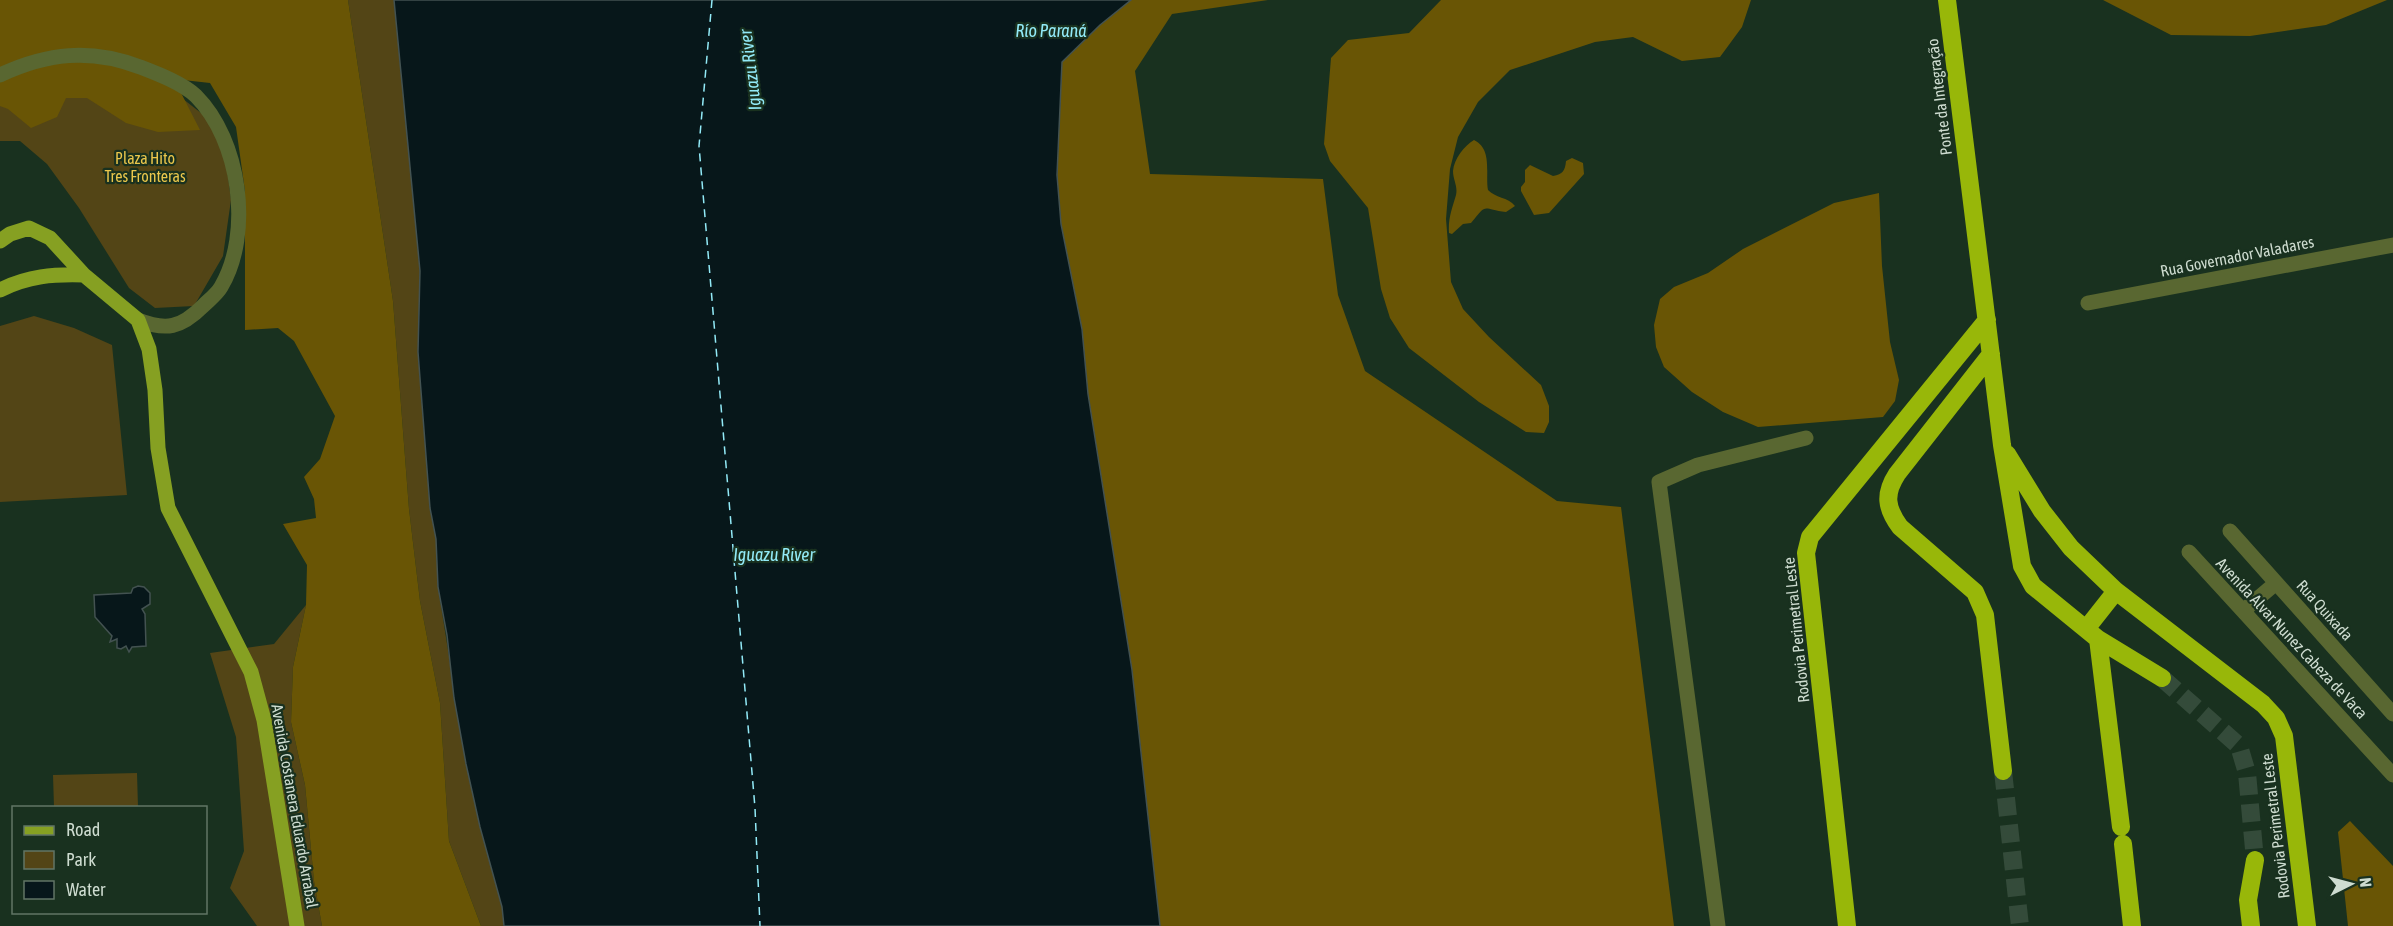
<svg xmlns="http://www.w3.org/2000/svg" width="2393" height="926" viewBox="0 0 2393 926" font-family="'Asap Condensed',sans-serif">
<rect width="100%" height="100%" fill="#19311f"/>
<!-- green -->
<path fill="#534516" d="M348,0H394L420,271L418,352L430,508L436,539L438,587L466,764L480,827L502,907L504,926H481L449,841L440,703L420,601L409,509L393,301Z
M169,88L210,120L226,161L231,200L223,256L194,306L155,308L129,288L79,208L47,164L20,141H0V93Z
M34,316L74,328L112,345L127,495L0,502V326Z
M306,605L293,667L291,722L305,785L314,881L322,926H257L230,888L244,851L236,737L210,653L274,644Z
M137,773L138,807H54L53,775Z"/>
<!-- forest -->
<path fill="#695505" d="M0,0H348L393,301L409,509L420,601L440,703L449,841L481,926H322L314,881L305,785L291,722L293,667L306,605L307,565L283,524L316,518L314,499L304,477L320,459L335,416L294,341L278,328L245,330V191L236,127L210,83L174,79L200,130L158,132L126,123L87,98H66L57,117L31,128L8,109L0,106Z
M1131,0H1268L1172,14L1135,71L1150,174L1323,179L1338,295L1365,371L1557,501L1621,507L1674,926H1160L1132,670L1088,394L1082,329L1061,224L1057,175L1062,62L1100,25Z
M1441,0H1751L1742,27L1720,57L1682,61L1633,37L1595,42L1510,70L1478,102L1458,137L1450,169L1446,219L1451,282L1463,309L1489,337L1541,385L1549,406V422L1544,433L1526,432L1479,402L1409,348L1390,318L1381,289L1368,208L1330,161L1324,144L1331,58L1348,40L1409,33Z
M2103,0H2387L2326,25L2250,36L2171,35Z
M1474,140C1493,149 1485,174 1488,190C1495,198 1508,197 1515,206L1506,212C1481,209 1488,202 1471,223L1463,224L1452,234L1449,233C1448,218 1452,209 1456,195C1458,186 1453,180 1453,171C1454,159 1464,146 1474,140Z
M1572,158L1583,163L1584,174L1549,213L1534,215L1521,191V187L1525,182V170L1530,165L1553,176C1563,174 1565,171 1566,161Z
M1879,193L1882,266L1890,342L1899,380L1895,401L1883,417L1758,427L1723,412L1692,392L1664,367L1656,347L1654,325L1660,299L1674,287L1708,273L1743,249L1834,203Z
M2350,821L2393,866V926H2348L2338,832Z"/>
<!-- water -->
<path fill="#07171a" stroke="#435251" stroke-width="1.5" d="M394,0H1131L1100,25L1062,62L1057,175L1061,224L1082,329L1088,394L1132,670L1160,926H504L502,907L480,827L466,764L454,698L447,635L438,587L436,539L430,508L418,352L420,271Z
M138,586L144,587L150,593V604L142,609L145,614L146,646L132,647L129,652L126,646L121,649L117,648V639L110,642L112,636L95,617L94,595L131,593L133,588Z"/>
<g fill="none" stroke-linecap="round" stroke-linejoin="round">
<!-- ferry -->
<path stroke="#92eaf7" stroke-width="1.5" stroke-dasharray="8 6" stroke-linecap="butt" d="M712,0L699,146L755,808L760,926"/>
<!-- highway-tunnel -->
<path stroke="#344b3a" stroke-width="18" stroke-dasharray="18 9" stroke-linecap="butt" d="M2162,678L2239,746L2247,773L2255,860
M2003,771L2020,926"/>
<!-- minor -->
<path stroke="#596731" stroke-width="15" d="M0,75C47,53 90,48 140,67C158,74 182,83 196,96C240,140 253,233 221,287C217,294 209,300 203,306C181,328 166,331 138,320
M2088,303L2393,245
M2230,531L2393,714
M2189,552L2393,775
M2243,611L2276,583
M1718,926L1659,482L1698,465L1806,438"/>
<!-- major -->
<path stroke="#86a022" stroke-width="15" d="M0,241L10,234L29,228L50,238L84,275L138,320L149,349L155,390L158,448L168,508L251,672L264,720L297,926
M0,290C28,276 53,274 84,275"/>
<!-- highway -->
<path stroke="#98b709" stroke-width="18" d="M1947,0L2002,445L2022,566L2033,586L2098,639L2162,678
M1991,354L1897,474C1884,494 1886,508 1900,527L1975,592L1985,615L2003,771
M2007,454L2042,511L2071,548L2116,591L2263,704L2276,718L2284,736L2307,926
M2086,629L2116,591
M2098,639L2121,827
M2123,844L2132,926
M1847,926L1806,553L1810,537L1987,320
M2251,926L2248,900L2255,860"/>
</g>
<g text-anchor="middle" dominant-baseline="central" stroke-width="4.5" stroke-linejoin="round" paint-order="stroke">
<!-- street labels -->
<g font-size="16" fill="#cedcd0" stroke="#19311f">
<text transform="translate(1939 97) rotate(-97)">Ponte da Integração</text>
<text transform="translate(2237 256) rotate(-11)">Rua Governador Valadares</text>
<text transform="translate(2325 610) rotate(48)">Rua Quixada</text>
<text transform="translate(1796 630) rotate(-96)">Rodovia Perimetral Leste</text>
<text transform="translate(2292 638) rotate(47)">Avenida Alvar Nunez Cabeza de Vaca</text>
<text transform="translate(295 806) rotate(80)">Avenida Costanera Eduardo Arrabal</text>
<text transform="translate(2275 826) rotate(-97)">Rodovia Perimetral Leste</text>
</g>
<!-- park labels -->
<g font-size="16" fill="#ebc74c" stroke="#19311f">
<text x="145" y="158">Plaza Hito<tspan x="145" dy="18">Tres Fronteras</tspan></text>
</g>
<!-- water labels -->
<g font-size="18" font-style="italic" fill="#92eaf7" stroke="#19311f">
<text x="1051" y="30">Río Paraná</text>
<text transform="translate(750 70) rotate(-97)">Iguazu River</text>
<text x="774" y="554">Iguazu River</text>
</g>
</g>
<!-- legend -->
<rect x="12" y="806" width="195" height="108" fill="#19311f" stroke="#617566" stroke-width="1.5"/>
<rect x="24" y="826" width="30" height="9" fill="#86a022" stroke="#617566" stroke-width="1.5"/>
<text x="66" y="836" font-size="18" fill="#cedcd0">Road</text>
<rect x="24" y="851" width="30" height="18" fill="#534516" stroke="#617566" stroke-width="1.5"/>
<text x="66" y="866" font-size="18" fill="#cedcd0">Park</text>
<rect x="24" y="881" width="30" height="18" fill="#07171a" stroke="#617566" stroke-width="1.5"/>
<text x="66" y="896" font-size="18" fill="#cedcd0">Water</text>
<!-- north arrow -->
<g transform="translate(2351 884) rotate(84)" stroke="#19311f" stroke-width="4.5" paint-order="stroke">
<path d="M0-4.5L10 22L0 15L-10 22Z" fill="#cedcd0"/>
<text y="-9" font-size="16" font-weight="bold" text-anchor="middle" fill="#cedcd0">N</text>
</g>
</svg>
